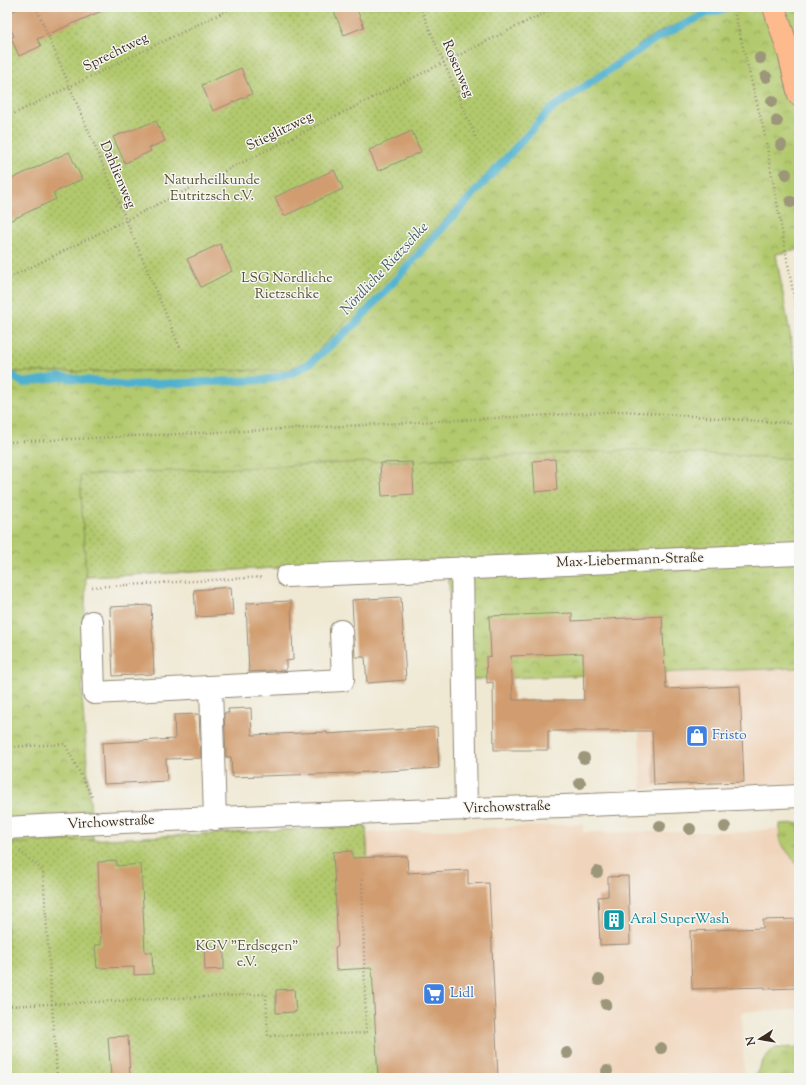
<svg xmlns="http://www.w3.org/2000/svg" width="806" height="1085" viewBox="0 0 806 1085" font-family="'Sorts Mill Goudy',serif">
<defs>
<pattern id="grass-tufts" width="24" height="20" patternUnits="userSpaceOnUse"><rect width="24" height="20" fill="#b2c96d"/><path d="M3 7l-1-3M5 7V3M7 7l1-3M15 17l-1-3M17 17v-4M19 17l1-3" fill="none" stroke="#92a359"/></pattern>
<pattern id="park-crowns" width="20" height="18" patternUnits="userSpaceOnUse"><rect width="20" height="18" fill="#b2c96d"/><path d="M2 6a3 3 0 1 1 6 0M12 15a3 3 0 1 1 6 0" fill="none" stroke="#92a359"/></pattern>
<pattern id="garden-dots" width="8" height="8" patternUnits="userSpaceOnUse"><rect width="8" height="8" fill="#b2c96d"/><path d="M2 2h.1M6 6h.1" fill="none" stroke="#92a359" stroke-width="1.8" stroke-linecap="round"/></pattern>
</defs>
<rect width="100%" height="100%" fill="#f6f6f2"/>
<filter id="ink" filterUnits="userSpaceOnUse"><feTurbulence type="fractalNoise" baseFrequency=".025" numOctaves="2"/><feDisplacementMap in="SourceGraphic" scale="8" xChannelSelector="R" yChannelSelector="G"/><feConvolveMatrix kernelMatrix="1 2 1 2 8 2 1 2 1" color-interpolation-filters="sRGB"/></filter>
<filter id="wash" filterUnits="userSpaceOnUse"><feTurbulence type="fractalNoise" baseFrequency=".012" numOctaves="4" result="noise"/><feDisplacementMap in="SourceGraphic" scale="16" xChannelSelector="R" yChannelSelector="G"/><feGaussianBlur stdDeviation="0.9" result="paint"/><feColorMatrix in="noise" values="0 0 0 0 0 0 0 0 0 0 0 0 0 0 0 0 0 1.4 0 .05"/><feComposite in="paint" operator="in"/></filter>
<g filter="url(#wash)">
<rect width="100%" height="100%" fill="#efe8d2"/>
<!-- built -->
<path fill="#f0d5bc" d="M799,667V783L641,788L637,674Z
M583,824V832H745L799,826V1009L742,1012L744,1078H377L366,833Z"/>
<!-- grass -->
<path fill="url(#grass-tufts)" stroke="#767a46" d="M799,823V867L780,842V824Z
M799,1047V1078H754L764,1059L774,1048Z"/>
<!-- park -->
<path fill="url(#park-crowns)" stroke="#767a46" d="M7,7H799V250L776,254L799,385V668L453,680L448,560L86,577L82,697L93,840L366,826L378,1078H7Z"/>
<!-- garden -->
<path fill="url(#garden-dots)" stroke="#767a46" d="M7,7H715L653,35L550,110L309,360L288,370L11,372L7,366Z
M635,450L799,459V543L86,577L80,475Z
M366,826L378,1078H7V844Z"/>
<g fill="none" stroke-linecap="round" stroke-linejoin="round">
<!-- stream -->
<path stroke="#4fb1ce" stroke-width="8" d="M7,372L23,383L60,377L126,385L264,380L290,374L310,363L355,324L550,110L655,39L708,13L724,9"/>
</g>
<g id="blocks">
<!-- building -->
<path fill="#d19d70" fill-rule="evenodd" d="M22,7H111L37,39L41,46L19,56L11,38L14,36L7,22V14Z
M332,7H356L364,27L344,35Z
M241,68L252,94L213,111L202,85Z
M156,121L165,141L149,148L151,151L125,163L113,137Z
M412,131L421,152L378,171L369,150Z
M69,152L82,179L53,193L56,199L7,222V181Z
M334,170L343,189L284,216L275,197Z
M220,244L232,271L201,287L187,259Z
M555,459L557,490L535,492L533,461Z
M412,462L414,494L382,496L380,463Z
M231,587L233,615L196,617L194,590Z
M401,597L406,680L367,683L365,657H355L352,600Z
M291,601L293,660L286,661V670L249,672L246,603Z
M151,605L154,674L113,676L110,607Z
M572,613V621L662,616L666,689L740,686L744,782L654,785L652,731H548V750H494L493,682L487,683L486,657L491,656L489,616ZM583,653L584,700H513L511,656Z
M251,708L252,735L327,732V734L437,727L439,768L352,773L232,777L231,757H226L224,713H229L228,709Z
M199,714L201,758L166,759L167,781L104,784L102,743L175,739L174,715Z
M352,851V858L407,856L408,873L468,870V884L489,883L498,1078H378L372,968L336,970L335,947H338L333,852Z
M117,861V866L141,864L145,952H152L153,974L134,975V967L97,968L95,945H101L98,862Z
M628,876L630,944L600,945L598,897L608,896V877Z
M799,919V988L765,989V987L692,989L690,931L763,928V920Z
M224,946V969L205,970L204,947Z
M294,989L296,1012L276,1013V990Z
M128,1036L130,1078H111L108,1037Z"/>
</g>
</g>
<g filter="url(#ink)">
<use href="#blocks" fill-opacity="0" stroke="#958978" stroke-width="1"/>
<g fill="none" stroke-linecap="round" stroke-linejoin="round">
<!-- minor casing -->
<g stroke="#958978" stroke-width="24">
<path id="minor" d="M462,568L466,810
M287,576L799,554
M92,622L94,693L343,680L341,631
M211,687L215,819
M7,828C271,812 535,810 799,796"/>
</g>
<!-- major casing -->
<g stroke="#958978" stroke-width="24">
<path id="major" d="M774,7L789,53L799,95"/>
</g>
<!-- path -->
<path stroke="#958978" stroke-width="2.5" stroke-dasharray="1 3" stroke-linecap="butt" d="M36,7L181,350
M420,7L476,138
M733,7L764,131L799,325
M7,117L234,7
M13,276L556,7
M7,442L307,428L625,411L799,424
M92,587L263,577
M7,747L65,744L93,799
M20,851L43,871L57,1078
M7,1006L266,994L268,1036L366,1033L362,877"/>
<!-- minor -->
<use href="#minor" stroke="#fff" stroke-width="22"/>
<!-- major -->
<use href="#major" stroke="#fcba8d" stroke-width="22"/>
</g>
<!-- trees -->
<g fill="#9c967a">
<circle cx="760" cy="58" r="6"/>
<circle cx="766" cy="77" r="6"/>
<circle cx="772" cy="101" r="6"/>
<circle cx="777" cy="121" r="6"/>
<circle cx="781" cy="145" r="6"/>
<circle cx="786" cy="174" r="6"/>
<circle cx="791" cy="202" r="6"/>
<circle cx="584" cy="758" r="6"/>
<circle cx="580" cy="783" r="6"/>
<circle cx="660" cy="826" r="6"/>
<circle cx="725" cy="827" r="6"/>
<circle cx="690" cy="829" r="6"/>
<circle cx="597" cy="872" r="6"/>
<circle cx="599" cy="980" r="6"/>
<circle cx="606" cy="1004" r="6"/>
<circle cx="661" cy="1048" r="6"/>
<circle cx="567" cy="1053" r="6"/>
<circle cx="607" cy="1071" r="6"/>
</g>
</g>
<!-- icons -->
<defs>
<g id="shop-square" transform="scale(1.15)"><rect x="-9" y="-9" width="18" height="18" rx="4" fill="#3f7fe0" stroke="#f6f6f2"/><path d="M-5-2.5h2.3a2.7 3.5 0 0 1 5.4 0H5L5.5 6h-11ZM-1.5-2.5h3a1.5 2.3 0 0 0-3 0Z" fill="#fff"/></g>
<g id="building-square" transform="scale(1.15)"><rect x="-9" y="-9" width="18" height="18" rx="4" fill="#0f9aa8" stroke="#f6f6f2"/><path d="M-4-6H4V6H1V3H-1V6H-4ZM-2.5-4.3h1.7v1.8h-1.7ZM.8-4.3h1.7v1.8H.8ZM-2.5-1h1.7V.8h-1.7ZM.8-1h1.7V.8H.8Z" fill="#fff"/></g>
<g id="supermarket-square" transform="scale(1.15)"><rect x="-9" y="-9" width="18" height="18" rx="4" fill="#3f7fe0" stroke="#f6f6f2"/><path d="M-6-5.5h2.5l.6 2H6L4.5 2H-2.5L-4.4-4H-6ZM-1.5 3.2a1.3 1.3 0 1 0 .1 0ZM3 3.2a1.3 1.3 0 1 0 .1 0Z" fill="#fff"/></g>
</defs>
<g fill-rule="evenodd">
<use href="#shop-square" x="697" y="736"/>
<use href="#building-square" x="614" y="920"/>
<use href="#supermarket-square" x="434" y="994"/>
</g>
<g text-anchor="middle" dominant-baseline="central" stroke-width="3" stroke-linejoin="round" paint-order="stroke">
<!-- street labels -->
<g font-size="14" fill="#3b2a1e" stroke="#f6f6f2">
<text transform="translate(116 53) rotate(-26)">Sprechtweg</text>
<text transform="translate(457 69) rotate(67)">Rosenweg</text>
<text transform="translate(280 132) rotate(-26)">Stieglitzweg</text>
<text transform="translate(117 175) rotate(67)">Dahlienweg</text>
<text transform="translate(630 561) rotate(-2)">Max-Liebermann-Straße</text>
<text transform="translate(507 808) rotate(-2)">Virchowstraße</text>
<text transform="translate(111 823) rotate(-3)">Virchowstraße</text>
</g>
<!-- park labels -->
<g font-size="14" fill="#595232" stroke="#f6f6f2">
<text x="212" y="181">Naturheilkunde<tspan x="212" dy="16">Eutritzsch e.V.</tspan></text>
<text x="287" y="279">LSG Nördliche<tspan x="287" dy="16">Rietzschke</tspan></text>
<text x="247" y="947">KGV "Erdsegen"<tspan x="247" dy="16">e.V.</tspan></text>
</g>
<!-- shop labels -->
<g font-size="14" fill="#366cbe" stroke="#f6f6f2" text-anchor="start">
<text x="712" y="736">Fristo</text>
<text x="450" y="994">Lidl</text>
</g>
<!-- culture labels -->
<g font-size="14" fill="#0d838f" stroke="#f6f6f2" text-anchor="start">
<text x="630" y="920">Aral SuperWash</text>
</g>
<!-- water labels -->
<g font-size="15" font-style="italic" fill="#42595c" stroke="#f6f6f2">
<text transform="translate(385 269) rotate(-47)">Nördliche Rietzschke</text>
</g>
</g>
<!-- margin -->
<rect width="806" height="1085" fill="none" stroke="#f6f6f2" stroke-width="24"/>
<!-- north arrow -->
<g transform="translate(760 1039) rotate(258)" stroke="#f6f6f2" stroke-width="3" paint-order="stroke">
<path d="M0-3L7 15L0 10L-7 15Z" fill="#3b2a1e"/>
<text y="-6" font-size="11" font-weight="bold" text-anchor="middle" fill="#3b2a1e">N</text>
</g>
</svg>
